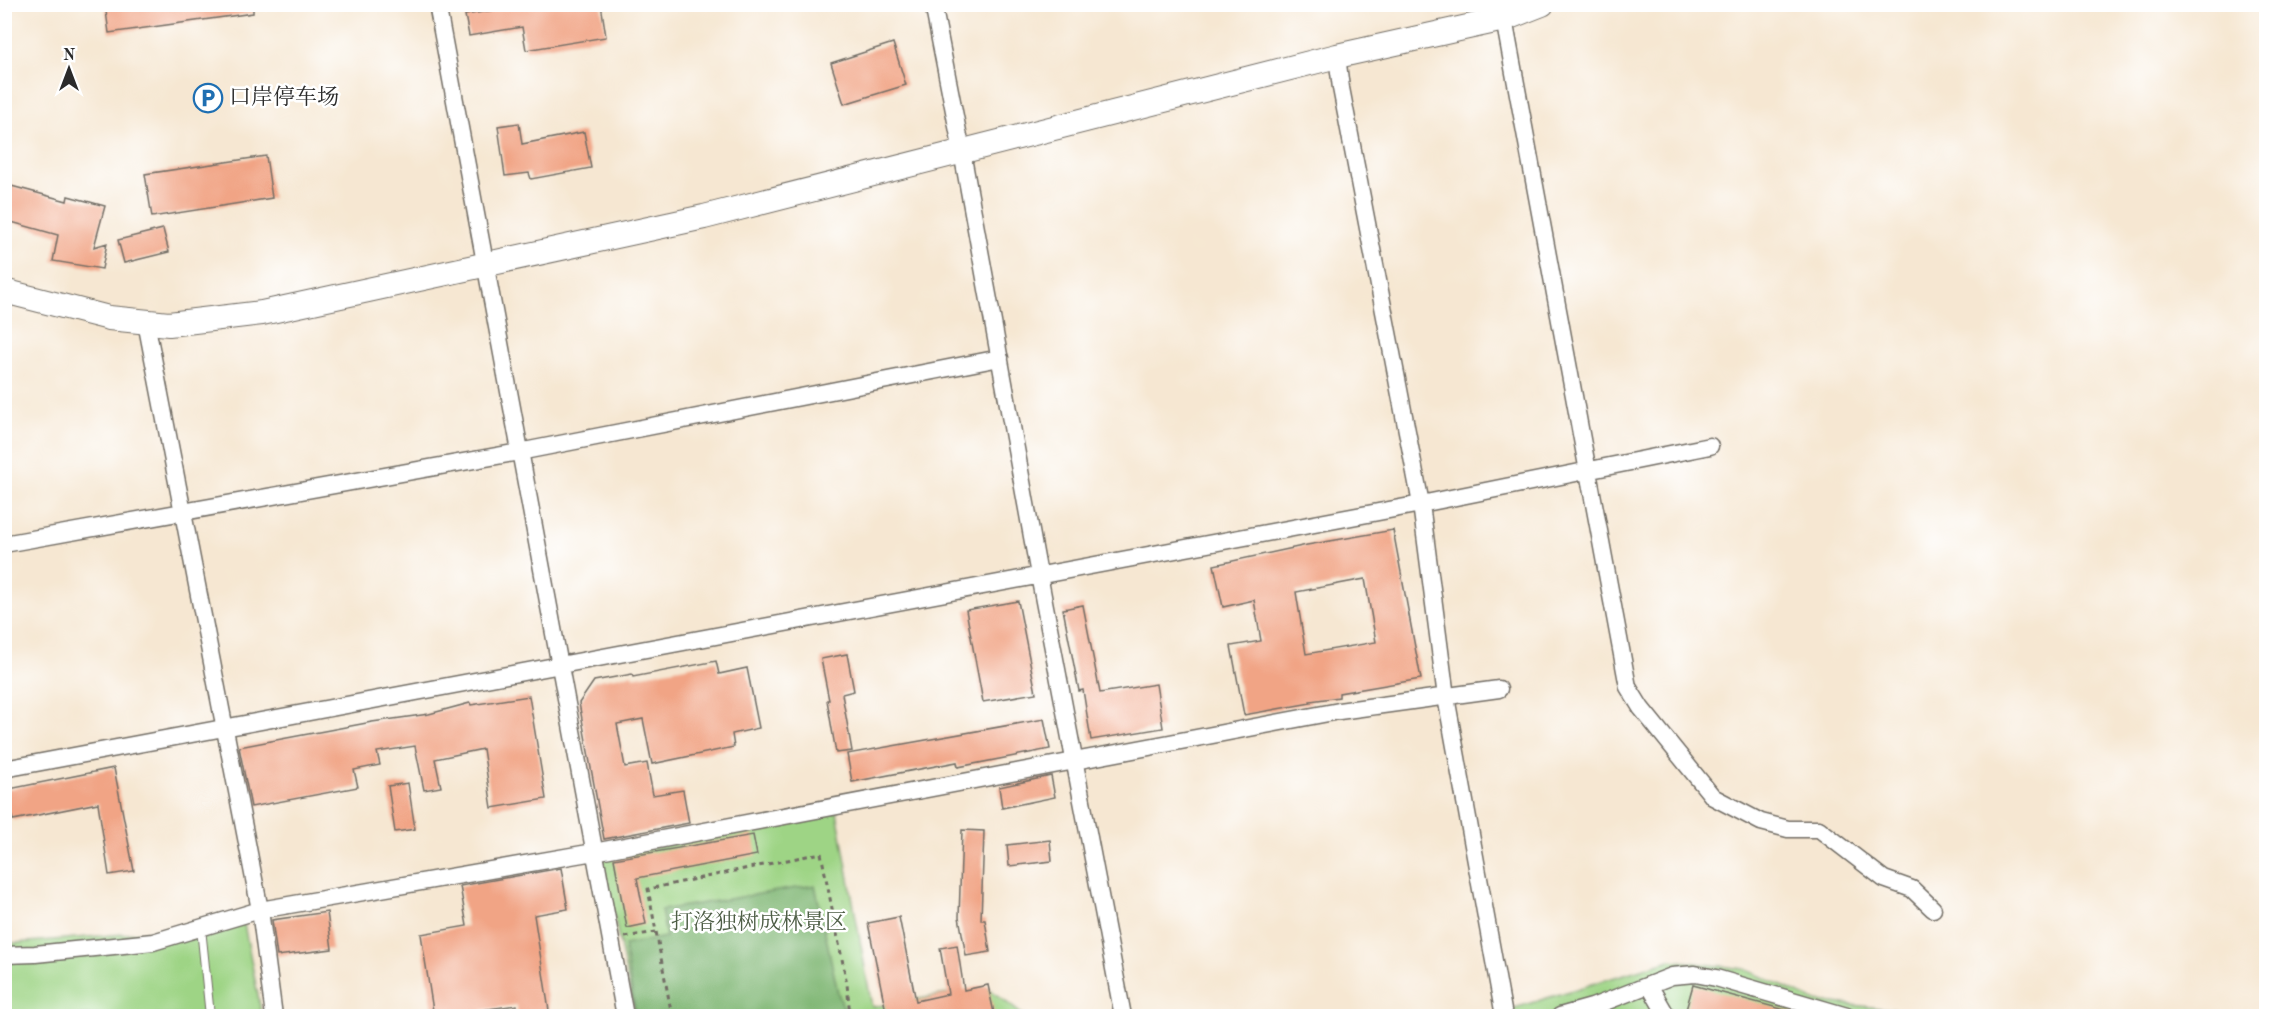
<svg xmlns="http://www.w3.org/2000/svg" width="2271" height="1021" viewBox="0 0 2271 1021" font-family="'Old Standard TT','Noto Serif SC',serif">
<rect width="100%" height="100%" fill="#fff"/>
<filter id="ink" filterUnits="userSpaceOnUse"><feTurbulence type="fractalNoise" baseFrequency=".0167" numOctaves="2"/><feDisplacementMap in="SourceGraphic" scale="12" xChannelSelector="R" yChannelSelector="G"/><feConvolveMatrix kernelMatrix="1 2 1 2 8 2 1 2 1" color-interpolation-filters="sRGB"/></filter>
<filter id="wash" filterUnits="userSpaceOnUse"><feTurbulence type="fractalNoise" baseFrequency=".008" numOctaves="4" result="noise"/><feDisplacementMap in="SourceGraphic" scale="24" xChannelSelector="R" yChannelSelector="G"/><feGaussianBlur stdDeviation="1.35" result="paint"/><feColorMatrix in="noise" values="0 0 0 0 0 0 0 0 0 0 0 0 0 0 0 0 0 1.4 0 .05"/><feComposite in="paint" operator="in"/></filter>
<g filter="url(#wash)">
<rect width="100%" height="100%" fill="#f6e7d2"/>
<!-- green -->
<path fill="#9ed485" stroke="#648058" stroke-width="1.5" d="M837,812L872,1007L987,987L1024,1016H635L602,858Z
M244,924L262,1016H5V944Z
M1670,960L1745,969L1815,1001L1954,1016H1469L1492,1015Z"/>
<!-- forest -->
<path fill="#7eb672" stroke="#54704e" stroke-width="1.5" d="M815,885L838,993L847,1016H636L624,945L666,937L661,910Z"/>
<g id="blocks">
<!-- building -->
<path fill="#f1a485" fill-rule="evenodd" d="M105,4H253V13L109,33Z
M518,4H601L606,37L526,50L522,27L469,36L465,15L519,6Z
M893,43L906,85L844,104L831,63Z
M519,123L522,144L584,132L591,168L531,179L529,173L505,176L498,126Z
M266,156L272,198L152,217L145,174Z
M4,184L67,201L68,196L105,206L94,247L107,243L102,269L53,261L58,235L4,220Z
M163,229L169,252L124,263L118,240Z
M1393,530L1421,679L1339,693V697L1310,701L1311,703L1244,715L1231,646L1261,641L1254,600L1223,607L1214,565L1307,545ZM1365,579L1376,642L1306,654L1296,592Z
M1018,601L1036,693L983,702L966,610Z
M1083,605L1100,693L1156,684L1163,728L1091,740L1083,690L1079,691L1063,609Z
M847,654L854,691L842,694L852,751L836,753L827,700H829L821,659Z
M716,661L719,674L747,668L759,728L732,734L734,747L652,764L643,719L617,724L625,767L647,763L653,795L683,790L689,823L604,839L579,703L594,681L632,674L633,677Z
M529,696L546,799L492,808L483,749L435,759L441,787L424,790L415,746L377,752L380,765L354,770L358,787L251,807L239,747L372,722L429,714L470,703L471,705Z
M1044,719L1050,749L958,767L957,762L852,782L847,754Z
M114,768L134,871L109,875L98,803L13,820L12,816L4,817V790Z
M1051,776L1055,797L1002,808L999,787Z
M408,783L415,829L395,832L388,786Z
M962,830L984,831L981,920H985L990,952L966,956L959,917Z
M753,835L757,855L637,878L646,924L627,928L614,859Z
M1050,840L1052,861L1009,866L1007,845Z
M561,868L568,909L534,915L550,1017H517V1005L482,1010V1017H434L421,934L467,926L460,886Z
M327,912L332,949L277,956L272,920Z
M899,917L916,1001L948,994L940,948L957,945L964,990L988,985L994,1013L979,1017H887L868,923Z
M1693,985L1796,1013V1017H1684Z"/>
</g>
</g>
<g filter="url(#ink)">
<use href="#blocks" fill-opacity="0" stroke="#726d65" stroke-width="1.5"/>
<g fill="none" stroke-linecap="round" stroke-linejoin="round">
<!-- lane casing -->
<g stroke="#726d65" stroke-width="10">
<path id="lane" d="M201,928L210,1016"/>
</g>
<!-- street casing -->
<g stroke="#726d65" stroke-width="19">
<path id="street" d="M437,4L625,1016
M933,4L962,152L1039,575L1123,1016
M1504,19L1628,687L1641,708L1713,797L1761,822L1788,829H1819L1884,879L1912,889L1933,909
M1337,56L1341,88L1421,504L1446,697L1504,1016
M146,322L260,910L274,1016
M4,544L519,452L1000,358
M4,769L1421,504L1710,446
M4,955L35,954L153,942L260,910L594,852L1339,711L1499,689
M1649,985L1667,1016
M1560,1016L1592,1007L1672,976L1695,974L1716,978L1847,1016"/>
</g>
<!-- secondary casing -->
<g stroke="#726d65" stroke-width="26">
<path id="secondary" d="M4,291L109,318L169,324L262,313L704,217L1337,56L1504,19L1542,4"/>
</g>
<!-- path -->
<path stroke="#726d65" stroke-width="3" stroke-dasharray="4.5 4.5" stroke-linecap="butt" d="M625,937L656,932
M672,1016L648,889L821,853L847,984L850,1016"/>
<!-- lane -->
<use href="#lane" stroke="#fff" stroke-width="8"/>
<!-- street -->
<use href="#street" stroke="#fff" stroke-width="16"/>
<!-- secondary -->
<use href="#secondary" stroke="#fff" stroke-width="24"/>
</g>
</g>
<!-- icons -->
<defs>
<g id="parking-ring" transform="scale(1.5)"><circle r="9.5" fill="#fff" stroke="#1f6fb2" stroke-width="1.5"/><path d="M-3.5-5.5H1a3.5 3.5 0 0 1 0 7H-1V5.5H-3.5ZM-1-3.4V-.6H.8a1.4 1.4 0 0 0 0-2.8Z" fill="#1f6fb2"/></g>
</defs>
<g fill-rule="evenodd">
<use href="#parking-ring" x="208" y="98"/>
</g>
<g text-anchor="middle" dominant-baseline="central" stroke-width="5" stroke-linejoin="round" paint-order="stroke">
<!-- poi labels -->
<g font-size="22" fill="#2b2b2b" stroke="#fff" text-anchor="start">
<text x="229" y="98">口岸停车场</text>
</g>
<!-- park labels -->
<g font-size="22" fill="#4e5e46" stroke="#fff">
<text x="759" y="923">打洛独树成林景区</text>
</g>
</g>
<!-- margin -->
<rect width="2271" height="1021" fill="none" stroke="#fff" stroke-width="24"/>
<!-- north arrow -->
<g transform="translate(69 69)" stroke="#ffffff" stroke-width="4.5" paint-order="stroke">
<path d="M0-4.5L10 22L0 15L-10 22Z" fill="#2b2b2b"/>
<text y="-9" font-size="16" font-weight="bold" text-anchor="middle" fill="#2b2b2b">N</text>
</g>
</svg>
